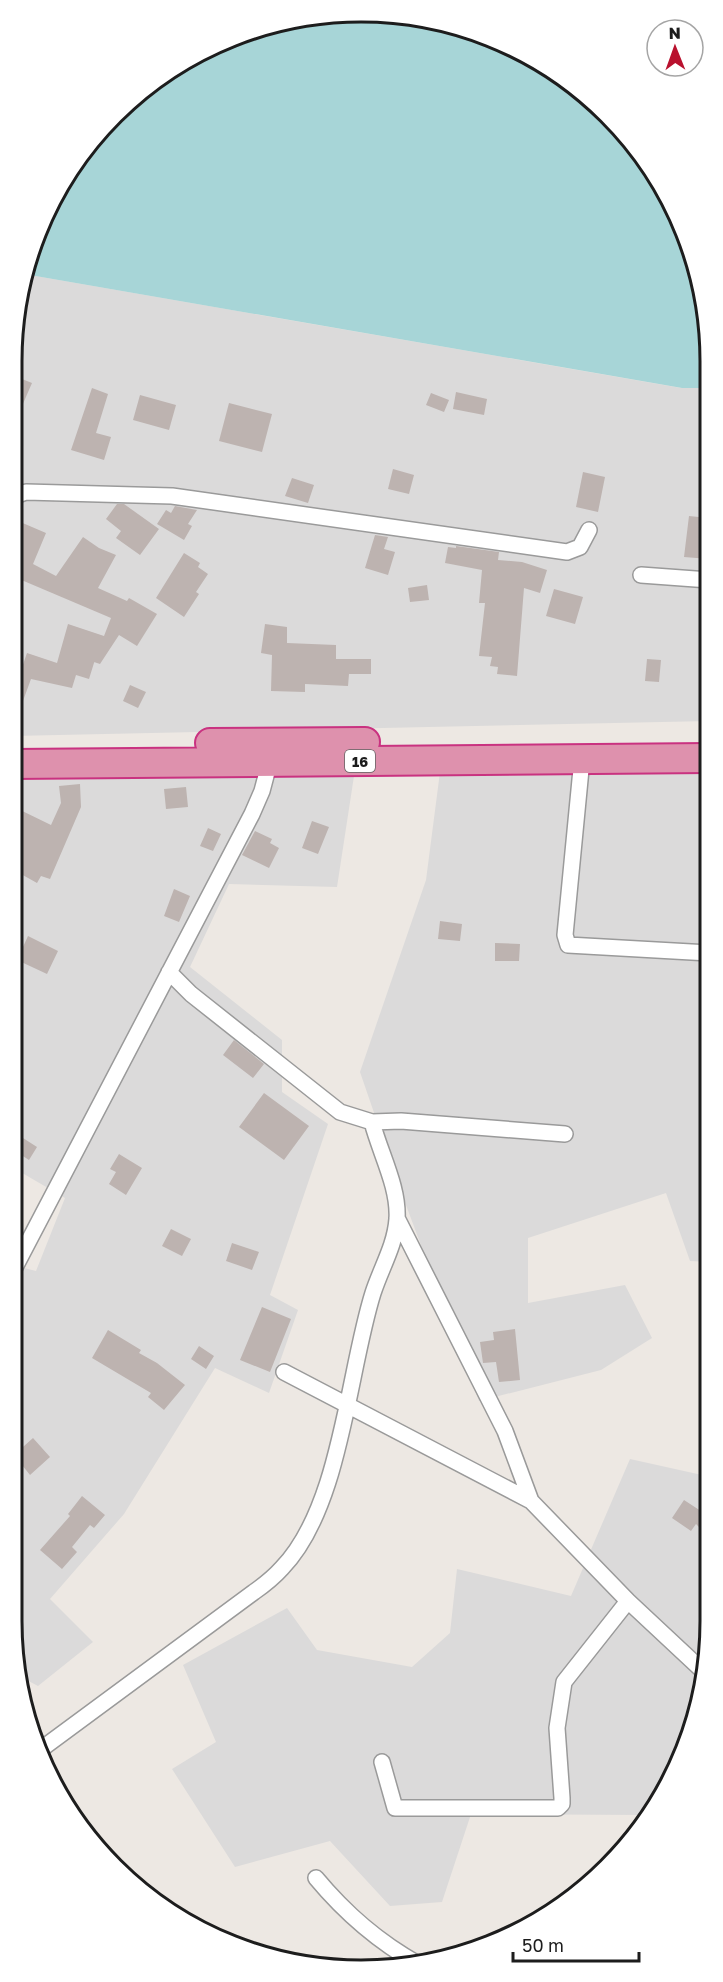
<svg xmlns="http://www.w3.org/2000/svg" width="723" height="1982" viewBox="0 0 723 1982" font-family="'Golos Text',sans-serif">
<rect width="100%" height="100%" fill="#ede8e3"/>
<!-- residential -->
<path fill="#dbdada" d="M24,274L681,388H708L709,721L12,736V362Z
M709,770L710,1262L690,1261L666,1193L528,1238V1303L625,1285L652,1338L601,1370L479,1401L403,1197L360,1072L426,880L440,772Z
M354,776L337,887L229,884L190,967L282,1040V1092L328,1124L270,1295L298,1310L269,1393L215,1368L124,1514L50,1599L93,1642L38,1686L21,1677L12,1620V1265L36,1271L65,1198L12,1167V780Z
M630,1459L711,1477V1620L699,1711L646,1818V1815L471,1814L442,1902L390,1906L330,1841L235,1867L172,1769L216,1742L183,1665L287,1608L317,1650L412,1667L450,1633L457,1569L571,1596Z"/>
<!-- water -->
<path fill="#a7d5d7" d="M316,15L452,24L555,71L624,131L675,207L708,316V388H682L24,274L84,148L187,59Z"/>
<!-- building -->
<path fill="#bdb3b0" d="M12,375L32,383L22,406L12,401Z
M92,388L108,394L96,433L111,437L104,460L71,450Z
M456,392L487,399L484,415L453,409Z
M431,393L449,400L444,412L426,405Z
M140,395L176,405L169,430L133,420Z
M229,403L272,414L262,452L219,441Z
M393,469L414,475L409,494L388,489Z
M583,472L605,477L598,512L576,507Z
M292,478L314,485L308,503L285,496Z
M117,504H124L159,529L140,555L116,538L121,531L106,519Z
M175,506L197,510L188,524L192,526L184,540L157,524L166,510L171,513Z
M689,516L708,518L709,559L684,557Z
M18,521L46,533L33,564L56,576L83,537L99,548L116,555L98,588L127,601L129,598L157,614L137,646L119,635L100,664L94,662L98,650L89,679L76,675L72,688L31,679L20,709L12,706V696L27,653L57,663L68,624L104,636L111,618L12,576V536Z
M375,535L388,537L384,549L395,552L388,575L365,568Z
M456,546L499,552L498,560L522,562L547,570L540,593L524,588L517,676L497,674L498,667L490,666L492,657L479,656L485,603H479L482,570L445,563L448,547L456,548Z
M184,553L200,563L198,567L208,574L196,592L199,594L184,617L156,598Z
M427,585L429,600L410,602L408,588Z
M554,589L583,597L575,624L546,616Z
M265,624L287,627V643L336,645V659H371V674H349L348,686L305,684V692L271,691L272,655L261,653Z
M647,659L661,660L659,682L645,681Z
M130,685L146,692L138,708L123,701Z
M80,784L81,807L50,879L41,876L37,883L12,869V806L51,825L61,803L59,786Z
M186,787L188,807L166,809L164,789Z
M312,821L329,827L318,854L302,848Z
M208,828L221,834L213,851L200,846Z
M255,831L272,839L270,843L279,848L269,868L242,855Z
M174,889L190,896L179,922L164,916Z
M440,921L462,924L460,941L438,939Z
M28,936L58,951L47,974L17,960Z
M495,943L520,944L519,961H495Z
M234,1040L264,1064L253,1078L223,1055Z
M264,1093L309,1126L284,1160L239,1127Z
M12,1131L37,1147L29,1160L12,1149Z
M119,1154L142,1168L126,1195L109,1184L116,1172L110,1169Z
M171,1229L191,1239L182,1256L162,1246Z
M232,1243L259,1252L252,1270L226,1261Z
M262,1307L291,1319L270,1372L240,1360Z
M515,1329L520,1380L499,1382L496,1362L483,1363L480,1342L494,1340L493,1332Z
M108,1330L141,1350L139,1353L157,1363L185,1385L164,1410L148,1397L151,1393L92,1358Z
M199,1346L214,1356L206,1369L191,1359Z
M33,1438L50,1457L30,1475L14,1455Z
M82,1496L105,1515L94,1528L90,1525L72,1547L77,1552L62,1569L40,1550L70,1516L68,1514Z
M684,1500L707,1515L699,1527L696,1524L691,1531L672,1518Z"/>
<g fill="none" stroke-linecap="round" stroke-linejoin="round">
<!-- street casing -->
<g stroke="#9a9a9a" stroke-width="18">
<path id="street" d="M12,497L26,492L172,496L567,552L580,547L589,530
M641,575L709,580
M582,759L565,935L568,945L709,953
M169,972L191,994L340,1112L372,1122L401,1121L565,1134
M397,1218L505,1431L531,1501
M12,1273L252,814L262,791L271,757
M284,1372L531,1501L628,1601L704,1672
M40,1750L254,1592C264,1585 274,1577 282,1568C341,1507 348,1372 373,1293C381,1268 395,1246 397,1219C399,1187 380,1153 372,1122
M382,1762L395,1808H558L562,1804V1798L557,1728L564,1682L628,1601
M316,1878C346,1914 377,1941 418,1964"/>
</g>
<!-- highway casing -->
<g stroke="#c93280" stroke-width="32">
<path id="highway" d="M210,743L365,742
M12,764L709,758"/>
</g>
<!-- street -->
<use href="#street" stroke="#fff" stroke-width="15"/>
<!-- highway -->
<use href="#highway" stroke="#de91ad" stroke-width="28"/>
</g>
<g text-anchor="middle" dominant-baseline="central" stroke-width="4.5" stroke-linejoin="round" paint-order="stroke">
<!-- shield labels -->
<rect fill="#fff" stroke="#616161" stroke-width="1.5" x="345" y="750" width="30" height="22" rx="4.5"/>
<g font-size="14" font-weight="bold" fill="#1d1d1d">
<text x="360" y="761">16</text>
</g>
</g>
<!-- crop -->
<path d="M0 0H723V1982H0ZM361 22H361A339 339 0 0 1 700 361V1621A339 339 0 0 1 361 1960H361A339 339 0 0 1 22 1621V361A339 339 0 0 1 361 22Z" fill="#fff" fill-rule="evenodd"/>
<path fill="none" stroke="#1d1d1d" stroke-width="3" d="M361 22H361A339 339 0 0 1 700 361V1621A339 339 0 0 1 361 1960H361A339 339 0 0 1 22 1621V361A339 339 0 0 1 361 22Z"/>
<!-- north arrow -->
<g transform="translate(675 48) rotate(359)"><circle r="28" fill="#ffffff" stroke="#a5a5a5" stroke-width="1.5"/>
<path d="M0-4.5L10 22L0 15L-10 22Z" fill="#b9112e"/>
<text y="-9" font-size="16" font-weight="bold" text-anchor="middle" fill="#1d1d1d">N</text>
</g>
<!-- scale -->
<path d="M513 1952v9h126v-9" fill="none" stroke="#1d1d1d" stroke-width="3"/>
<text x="522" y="1952" font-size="18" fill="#1d1d1d" stroke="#ffffff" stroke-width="4.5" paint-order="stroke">50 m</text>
</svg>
